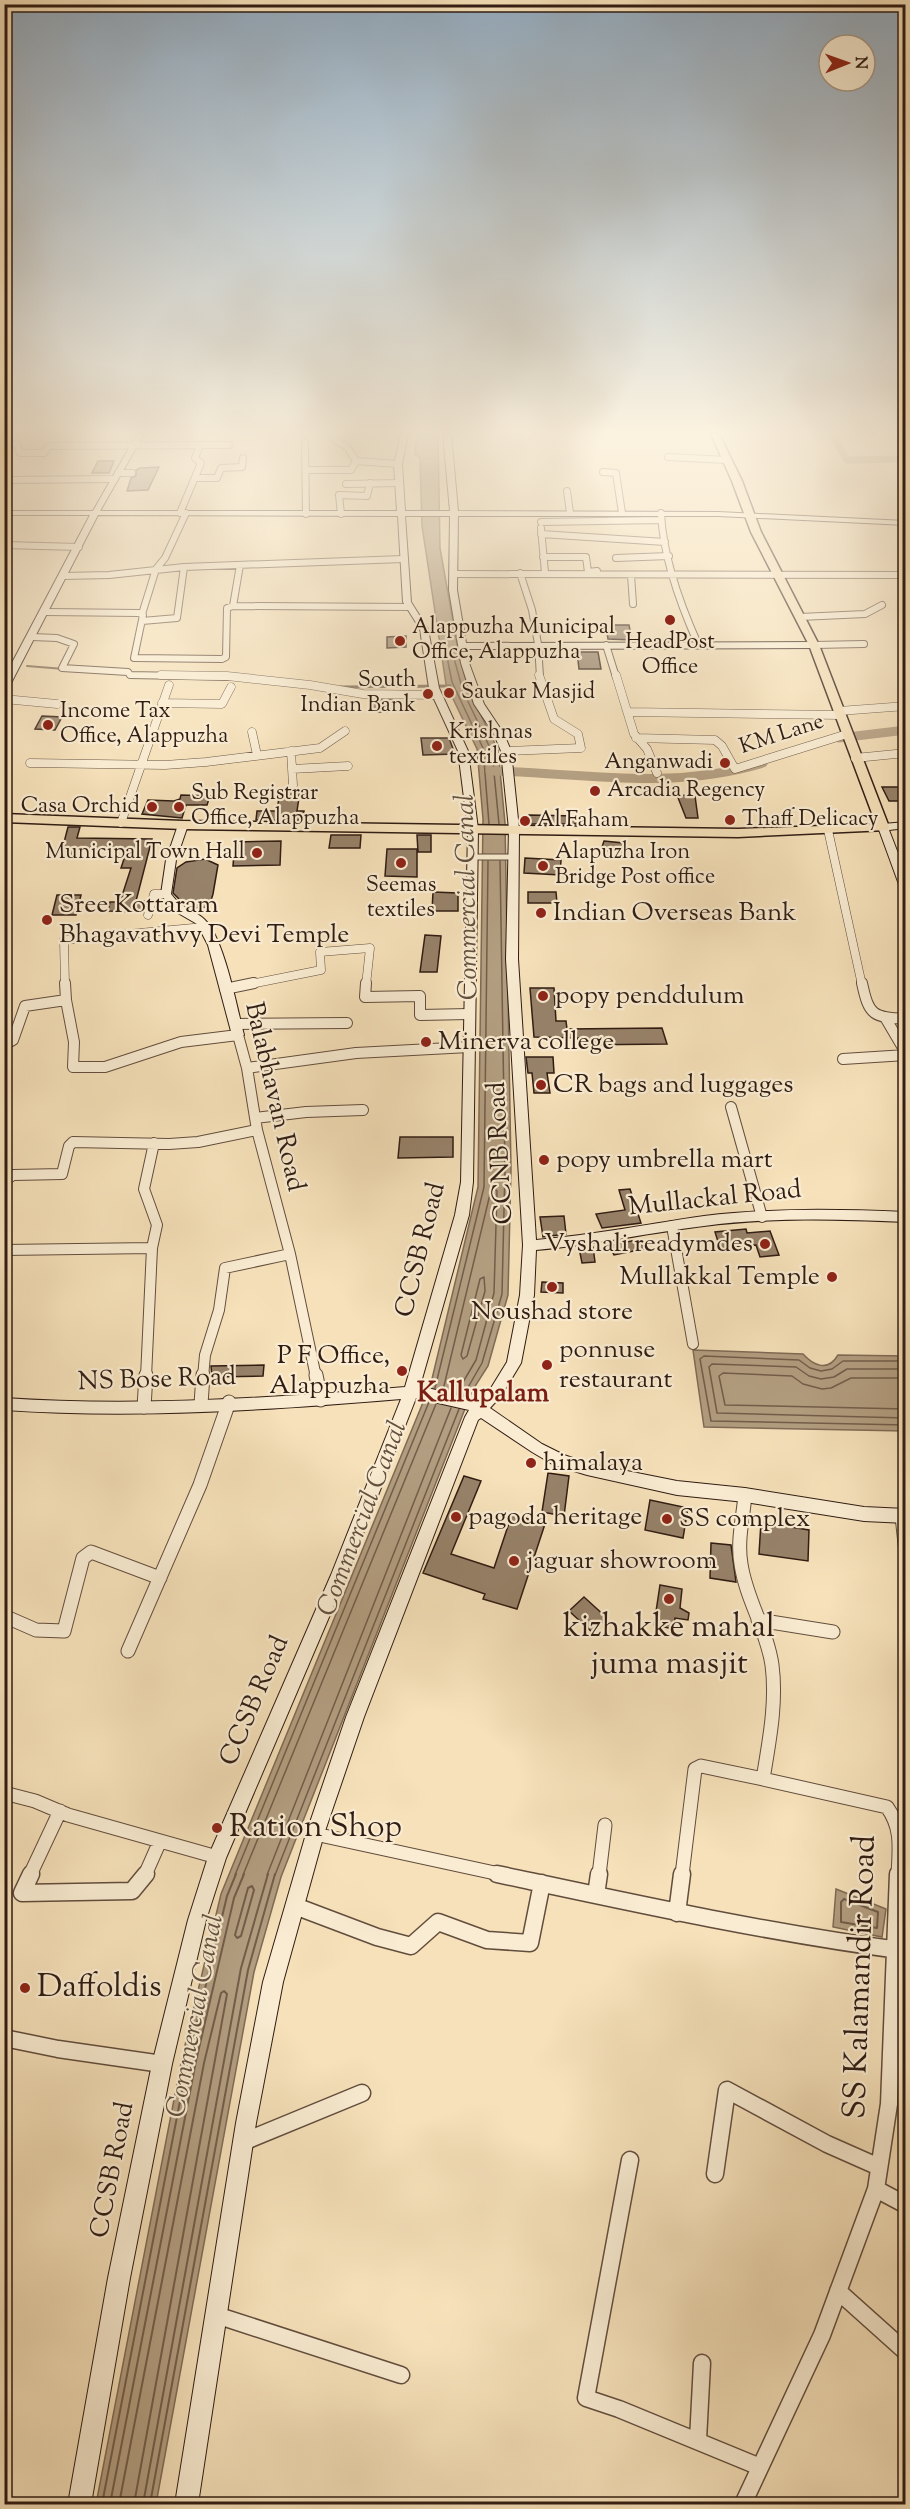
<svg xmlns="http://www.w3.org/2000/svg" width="910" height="2509" viewBox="0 0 910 2509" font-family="'Sorts Mill Goudy',serif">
<rect width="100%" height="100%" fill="#f6e1ba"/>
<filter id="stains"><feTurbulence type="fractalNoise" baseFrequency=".00333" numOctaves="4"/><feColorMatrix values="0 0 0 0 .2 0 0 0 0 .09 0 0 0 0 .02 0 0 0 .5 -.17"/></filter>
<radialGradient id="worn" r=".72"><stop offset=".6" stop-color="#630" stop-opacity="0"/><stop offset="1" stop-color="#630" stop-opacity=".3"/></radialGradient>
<!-- water -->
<path fill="#b39e81" stroke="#7f6a55" stroke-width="1.5" d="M417,434H438L440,548L457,644L468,689L498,750L505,823L511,1169L508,1295L488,1366L472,1391L281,1877L254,1972L156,2504H96L182,2058L221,1894L431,1383L478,1187L483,819L477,749L446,684L422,526L420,458L415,454Z
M693,1350L803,1354C814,1366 828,1372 838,1355L905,1356V1431L704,1427Z
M836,1889L886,1909L882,1937L833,1927Z"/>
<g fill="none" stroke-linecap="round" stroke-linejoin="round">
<!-- shore-far1 -->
<path stroke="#725d4a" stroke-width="1.5" d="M489,824L483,748L452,682L446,652L449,649L452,651L463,691L492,752L499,824
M484,1277L485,1291L467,1356L463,1359L461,1355L480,1279Z
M906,1361H843L832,1369L821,1371L810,1368L799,1360L704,1356L700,1359L711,1421L906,1425
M906,1369H847L834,1377L821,1379L809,1376L796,1367L712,1364L709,1367L717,1413L906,1418
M906,1378H851L831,1388L822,1389L803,1384L792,1376L723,1373L719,1376L725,1405L906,1409
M435,1388L484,1187L488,861
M443,1390L491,1190L494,1188L497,1191L494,1293L476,1360L456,1394
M463,1396L482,1363L502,1294L505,1168L500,861
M235,1875L429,1402
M243,1875L436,1404
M267,1875L451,1408
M275,1875L459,1409"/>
<!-- shore -->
<path stroke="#725d4a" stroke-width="2" d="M252,1886L254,1890L241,1936L237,1938L235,1935L248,1888Z
M844,1899L878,1912L877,1928L841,1922V1902Z
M102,2504L188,2060L227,1896L236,1874
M110,2504L196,2061L234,1898L244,1874
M119,2504L204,2063L221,1993L224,1991L227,1994L134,2504
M143,2504L241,1968L268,1874
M150,2504L248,1970L275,1874"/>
<!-- stream-far1 -->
<path stroke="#7f6a55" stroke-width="2" d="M27,666L64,669"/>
<!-- stream -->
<path stroke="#7f6a55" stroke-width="3" d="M340,687L450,686"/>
<!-- canal-far1 -->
<path stroke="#b39e81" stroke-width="7" d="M832,434L847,460L906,459"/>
<!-- canal -->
<path stroke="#b39e81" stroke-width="9" d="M839,738L906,730
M490,771C585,773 669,791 763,763"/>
</g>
<!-- building -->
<path fill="#97826a" stroke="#301c13" stroke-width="1.5" d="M98,461H114L109,473H92Z
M159,467L148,490L127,491L131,478L136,476V470L140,468Z
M614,625H629L632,640L608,639L606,627H614Z
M406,636V647L387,648V637Z
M577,652H598L601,669H579Z
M372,700H396L391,712H369Z
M42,716L62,717L55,730L35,729Z
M421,738H449L455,754L423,755Z
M882,787H900L906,801H889Z
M280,791H300L297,811H304L303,820H256L257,811H277Z
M181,795L210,796L207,805H186L182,818L142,814L148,800L174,801L180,799Z
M677,795L695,796L698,818H686Z
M529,815L577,816L578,824H528Z
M68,827H80L77,838L152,839L136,901H146L143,912L108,911L110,902H120L131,868H121L127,850L74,848L72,854H61Z
M331,835H361L360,848H329Z
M417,835H431V852H418Z
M281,841L280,865L233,866L235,842Z
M604,841L623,843L621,852L601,850Z
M387,849H417V877L385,876Z
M525,858L561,860L560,875L524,873Z
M205,859L218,865L213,894L209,907L192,908L181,901L173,893L177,868L186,862Z
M433,892L458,893V911H432Z
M528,892H556L557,903H528Z
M57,895H81L76,915H52Z
M425,935L441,936L437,972H420Z
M530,988H554L556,1021H566L567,1029L662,1028L667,1044L577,1045L578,1038L534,1037Z
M526,1057H553L554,1073H547L550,1093H534L532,1073H528Z
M400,1137H453V1157L398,1158Z
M630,1189L641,1223L602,1228L596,1214L625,1210L619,1190Z
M564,1216L566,1234L543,1237L540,1217Z
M746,1229L747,1233L770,1231L779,1255L760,1257L756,1245L720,1248L715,1232Z
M640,1239L644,1249L614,1255L609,1246Z
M593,1247L595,1262L582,1263L579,1248Z
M542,1282L563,1283V1293L541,1292Z
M264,1365L263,1376L212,1377L211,1366Z
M548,1473L569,1476L564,1516L542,1512Z
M464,1476L481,1481L451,1554L494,1568L512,1514L545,1524L517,1609L483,1599L485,1594L423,1573Z
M650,1500L688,1508L683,1538L645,1530Z
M761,1522L809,1530L808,1561L759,1554Z
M711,1543L731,1545L736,1582L710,1578Z
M660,1585L682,1589L680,1608L689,1613L688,1620L675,1618L674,1629L654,1625Z
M584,1597L607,1618L592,1632L569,1611Z"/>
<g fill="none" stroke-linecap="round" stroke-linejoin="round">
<!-- pedestrian casing -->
<g stroke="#624d3d" stroke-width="7">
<path id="pedestrian" d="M472,857H514"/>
</g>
<!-- minor-far4 casing -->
<g stroke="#624d3d" stroke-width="8">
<path id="minor-far4" d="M332,434L334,439L347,447L356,461L398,464
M305,442L306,514
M4,445L17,444L20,453H44L49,446L229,445
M668,457L727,460
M306,470H351L356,461
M603,472L616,473L622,513
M118,473H132
M195,478H217L221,468L242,467L243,458
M4,480L115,479
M346,484L400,483
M567,491L570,513
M180,513L201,463L195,458L200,445
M661,513C663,557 680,604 698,644
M341,514L339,495L367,496L370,483
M541,522L661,520
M541,528L545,573
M541,534L665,542
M4,545L79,547
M543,557H586L588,572L597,571
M616,558L669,556
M240,565L233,606L410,607
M520,573L532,610L538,644L540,677
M453,574L906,575
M631,575L633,604
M63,576L109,575L184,567L403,559
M46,612L139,613L143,615L134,658L222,659L226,657L227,608L233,606
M142,614L156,569L165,558L186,513
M800,617L865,614L882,605
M142,621L177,618L184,567
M32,637L57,638L74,644L62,668L128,672L130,675L235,677
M606,645L616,677
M814,645L864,644"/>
</g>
<!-- minor-far3 casing -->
<g stroke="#624d3d" stroke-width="9">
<path id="minor-far3" d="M161,675L227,676L310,685L363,694L437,695
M616,675L634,734L647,749L657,773
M4,699L57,704
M162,703L222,704L231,687
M839,711L906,706
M629,712L841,715
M252,732L257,755
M636,738L715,740L722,746L735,769L847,734
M291,751L293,785
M506,751L581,748L578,734L554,719L539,675
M855,758L906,753
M30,763L165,765L206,762L320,748L345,731
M292,769L348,766
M121,823L169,685
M828,830L862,985
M895,856H906
M148,915L154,894H166
M65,985L64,940L204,927
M246,985L321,970L320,952L370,948L366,985"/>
</g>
<!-- minor-far2 casing -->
<g stroke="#624d3d" stroke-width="12">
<path id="minor-far2" d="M366,983L365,997L420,996V1015L469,1014
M862,983C869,1016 873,1017 906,1019
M225,989L254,983
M66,1000L74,1042L73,1067H105L181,1042L238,1035L247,1068L257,1130L290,1254L316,1377
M886,1019L906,1053
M236,1024L347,1023
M4,1045L13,1040L25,1006L66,1000L65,983
M843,1059L906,1055
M247,1068L356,1053L469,1047
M731,1107L762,1217
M255,1118L306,1112L363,1110
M4,1181L13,1175L62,1174L69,1146L73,1142L169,1144L198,1142L257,1130
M672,1226L693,1344
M152,1248L157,1225L144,1189L154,1143
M4,1250L152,1248L146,1377
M203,1377L205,1355L219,1310L225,1268L290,1254"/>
</g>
<!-- minor-far1 casing -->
<g stroke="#624d3d" stroke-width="15">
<path id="minor-far1" d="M316,1375L321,1400
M201,1404L203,1375
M144,1407L146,1375
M745,1495C743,1518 737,1541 741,1564C746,1599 767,1630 772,1665C777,1703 769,1742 763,1779L887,1807C903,1829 899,1850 898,1875
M902,1516L906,1553
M4,1616L36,1630L64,1631L83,1558L91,1552L160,1578
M758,1620L833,1632
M128,1651L200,1485L229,1402
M4,1793L35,1801L68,1815L217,1857
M315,1834L504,1875
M30,1875L60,1811
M145,1875L160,1841
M599,1875L605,1825
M682,1875L695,1769L701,1766L763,1779"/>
</g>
<!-- minor casing -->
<g stroke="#624d3d" stroke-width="19">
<path id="minor" d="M31,1874L22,1893L132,1891L146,1874
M497,1874C633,1903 768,1933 906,1951
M596,1895L599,1874
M295,1906L377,1937L411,1946L438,1922L487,1940L530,1943L542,1883
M677,1913L682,1874
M4,2038L58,2049L162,2064
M243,2142L362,2093
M630,2160L586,2398L619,2409L760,2467
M715,2174L727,2090L827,2144L879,2167
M876,2189L906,2205
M838,2291L906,2352
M216,2315L401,2375
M698,2440L702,2363
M743,2504L822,2335L876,2189L889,2104L898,1874"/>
</g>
<!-- secondary casing -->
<g stroke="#301c13" stroke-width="2">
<path id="secondary" d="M137,434H144L100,511H397L394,464L401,434H408L402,464L405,511H450L443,434H451L458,511L718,512L906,521V525L718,516H458L457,590L466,643L814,642L818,645L814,648L467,649L469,663L484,704L504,734L511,751L519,829L518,959L536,1240C593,1235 648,1224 704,1216C771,1208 838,1209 906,1212V1222C838,1219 771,1217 704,1226C648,1233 593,1245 536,1250L534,1295L521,1363L501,1396L490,1408L542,1444L564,1455L587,1463L677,1481L745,1488L864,1507L906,1509V1523L864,1521L745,1502L677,1495L587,1475L554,1465L532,1452L481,1418L478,1420L364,1717L324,1834L283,1982L256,2123L198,2504H175L236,2123L263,1982L306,1834L346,1717L465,1417L469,1410L416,1398L347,1575L226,1858L206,1920L172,2064L130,2278L91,2504H68L108,2278L152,2064L188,1920L208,1857L331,1575L401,1399C270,1410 136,1419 4,1410V1398C137,1407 272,1398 405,1387L455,1215L461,1182L468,829L458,751L429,688L420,629L403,602L398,516L98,515L9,687L4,690V678L90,515H4V511H93ZM405,516H450L449,590L461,663L474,704L494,734L501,751L509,829L506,959L523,1245L520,1295L507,1362L491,1388L479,1401L420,1386L469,1215L473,1182L478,829L468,751L439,688L428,629L411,602Z
M183,822L188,825L176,860L171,894C183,910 192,908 204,919C224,937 237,1008 244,1035L238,1039L232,1035L208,945L197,924L171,909L161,894L166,860L178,825Z
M906,822V828L889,830L906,874V893L901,890L878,827L883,824Z"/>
</g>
<!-- primary casing -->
<g stroke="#301c13" stroke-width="3">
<path id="primary" d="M711,434H719L742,481L761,532L819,645L889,827L887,830L738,837L183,829L4,822V814L183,821L738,829L876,824L809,645L751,532L732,481Z
M898,434H906V442H903Z"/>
</g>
<!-- pedestrian -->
<use href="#pedestrian" stroke="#f9ecd2" stroke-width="5"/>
<!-- minor-far4 -->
<use href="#minor-far4" stroke="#f9ecd2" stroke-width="6"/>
<!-- minor-far3 -->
<use href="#minor-far3" stroke="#f9ecd2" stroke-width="8"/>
<!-- minor-far2 -->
<use href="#minor-far2" stroke="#f9ecd2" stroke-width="10"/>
<!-- minor-far1 -->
<use href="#minor-far1" stroke="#f9ecd2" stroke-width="13"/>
<!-- minor -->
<use href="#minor" stroke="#f9ecd2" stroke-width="16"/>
<!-- secondary -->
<use href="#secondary" fill="#f9ecd2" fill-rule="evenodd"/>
<!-- primary -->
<use href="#primary" fill="#f6e1ba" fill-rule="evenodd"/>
</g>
<!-- sky -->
<linearGradient id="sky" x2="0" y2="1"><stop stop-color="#93abbf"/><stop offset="0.55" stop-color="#fbf2e0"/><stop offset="1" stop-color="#fbf2e0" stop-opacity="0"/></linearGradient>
<rect width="910" height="785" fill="url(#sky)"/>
<!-- markers -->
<g fill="#8f2418" stroke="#f9ecd2" stroke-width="2">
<circle cx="670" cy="620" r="6"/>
<circle cx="400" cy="641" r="6"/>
<circle cx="449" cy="693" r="6"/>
<circle cx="428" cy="694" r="6"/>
<circle cx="48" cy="725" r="6"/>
<circle cx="437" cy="746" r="6"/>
<circle cx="725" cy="763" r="6"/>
<circle cx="595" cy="791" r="6"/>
<circle cx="152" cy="807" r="6"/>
<circle cx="179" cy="807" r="6"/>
<circle cx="730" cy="820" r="6"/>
<circle cx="525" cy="821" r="6"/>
<circle cx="257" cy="853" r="6"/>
<circle cx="401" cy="863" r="6"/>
<circle cx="543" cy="866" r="6"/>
<circle cx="541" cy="913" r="6"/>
<circle cx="47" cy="920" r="6"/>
<circle cx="543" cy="996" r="6"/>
<circle cx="426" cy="1042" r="6"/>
<circle cx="541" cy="1085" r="6"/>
<circle cx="544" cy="1160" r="6"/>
<circle cx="765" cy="1244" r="6"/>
<circle cx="832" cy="1277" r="6"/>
<circle cx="552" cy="1287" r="6"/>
<circle cx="547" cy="1365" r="6"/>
<circle cx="402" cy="1371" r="6"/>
<circle cx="531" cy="1463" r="6"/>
<circle cx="456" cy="1517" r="6"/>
<circle cx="667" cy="1519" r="6"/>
<circle cx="514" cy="1561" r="6"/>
<circle cx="669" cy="1599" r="6"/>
<circle cx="217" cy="1828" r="6"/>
<circle cx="25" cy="1988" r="6"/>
</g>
<g text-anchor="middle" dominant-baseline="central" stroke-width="4.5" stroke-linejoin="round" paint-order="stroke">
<!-- far-poi labels -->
<g font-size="22" fill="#301c13" stroke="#f9ecd2" text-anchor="start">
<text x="412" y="628">Alappuzha Municipal<tspan x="412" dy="25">Office, Alappuzha</tspan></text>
<text x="670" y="643" text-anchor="middle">HeadPost<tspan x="670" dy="25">Office</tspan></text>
<text x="416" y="681" text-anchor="end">South<tspan x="416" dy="25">Indian Bank</tspan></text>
<text x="461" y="693">Saukar Masjid</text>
<text x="60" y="712">Income Tax<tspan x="60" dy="25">Office, Alappuzha</tspan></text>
<text x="449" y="733">Krishnas<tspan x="449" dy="25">textiles</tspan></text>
<text x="713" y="763" text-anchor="end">Anganwadi</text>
<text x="607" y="791">Arcadia Regency</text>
<text x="191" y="794">Sub Registrar<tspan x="191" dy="25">Office, Alappuzha</tspan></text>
<text x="140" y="807" text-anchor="end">Casa Orchid</text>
<text x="742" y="820">Thaff Delicacy</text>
<text x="537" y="821">Al Faham</text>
<text x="245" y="853" text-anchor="end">Municipal Town Hall</text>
<text x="555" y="853">Alapuzha Iron<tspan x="555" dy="25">Bridge Post office</tspan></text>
<text x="401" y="886" text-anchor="middle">Seemas<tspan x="401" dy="25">textiles</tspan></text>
</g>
<!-- far-street labels -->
<g font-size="22" fill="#301c13" stroke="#f9ecd2">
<text transform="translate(782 735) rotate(-18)">KM Lane</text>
</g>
<!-- poi labels -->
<g font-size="26" fill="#301c13" stroke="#f9ecd2" text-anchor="start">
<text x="59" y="905">Sree Kottaram<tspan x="59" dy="30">Bhagavathvy Devi Temple</tspan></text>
<text x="553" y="913">Indian Overseas Bank</text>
<text x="555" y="996">popy penddulum</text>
<text x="438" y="1042">Minerva college</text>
<text x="553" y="1085">CR bags and luggages</text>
<text x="556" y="1160">popy umbrella mart</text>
<text x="753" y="1244" text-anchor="end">Vyshali readymdes</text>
<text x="820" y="1277" text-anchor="end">Mullakkal Temple</text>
<text x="552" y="1312" text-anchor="middle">Noushad store</text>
<text x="559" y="1350">ponnuse<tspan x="559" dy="30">restaurant</tspan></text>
<text x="390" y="1356" text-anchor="end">P F Office,<tspan x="390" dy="30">Alappuzha</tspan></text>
<text x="543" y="1463">himalaya</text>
<text x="468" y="1517">pagoda heritage</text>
<text x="679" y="1519">SS complex</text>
<text x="526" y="1561">jaguar showroom</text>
</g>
<!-- street labels -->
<g font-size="26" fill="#301c13" stroke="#f9ecd2">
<text transform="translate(274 1097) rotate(77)">Balabhavan Road</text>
<text transform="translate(501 1153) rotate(-93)">CCNB Road</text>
<text transform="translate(715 1199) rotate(-6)">Mullackal Road</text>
<text transform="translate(421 1250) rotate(-76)">CCSB Road</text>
<text transform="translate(157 1380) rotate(-2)">NS Bose Road</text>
<text transform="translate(255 1701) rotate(-67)">CCSB Road</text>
<text transform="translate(113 2170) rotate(-79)">CCSB Road</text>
</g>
<!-- water labels -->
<g font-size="27" font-style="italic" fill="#64503f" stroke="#f9ecd2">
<text transform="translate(468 897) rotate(-91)">Commercial Canal</text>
<text transform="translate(363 1519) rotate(-69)">Commercial Canal</text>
<text transform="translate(196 2016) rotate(-79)">Commercial Canal</text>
</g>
<!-- neighbourhood labels -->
<g font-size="27" font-weight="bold" fill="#7a1f14" stroke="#f9ecd2">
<text x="483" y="1394">Kallupalam</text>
</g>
<!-- near-poi labels -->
<g font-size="32" fill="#301c13" stroke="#f9ecd2" text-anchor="start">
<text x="669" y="1628" text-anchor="middle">kizhakke mahal<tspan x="669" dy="37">juma masjit</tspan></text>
<text x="229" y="1828">Ration Shop</text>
<text x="37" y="1988">Daffoldis</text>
</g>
<!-- near-street labels -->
<g font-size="32" fill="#301c13" stroke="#f9ecd2">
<text transform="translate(861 1977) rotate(-88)">SS Kalamandir Road</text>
</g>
</g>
<!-- margin -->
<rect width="910" height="2509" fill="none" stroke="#f6e1ba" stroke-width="24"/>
<rect x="6" y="6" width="898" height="2497" fill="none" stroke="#301c13" stroke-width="3"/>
<rect x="12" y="12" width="886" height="2485" fill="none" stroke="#301c13" stroke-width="1.5"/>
<!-- north arrow -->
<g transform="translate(847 63) rotate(89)"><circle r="28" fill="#f9ecd2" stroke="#a99986" stroke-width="1.5"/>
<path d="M0-4.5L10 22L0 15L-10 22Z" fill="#8f2418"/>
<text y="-9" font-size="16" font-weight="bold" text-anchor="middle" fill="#301c13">N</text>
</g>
<rect width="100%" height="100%" filter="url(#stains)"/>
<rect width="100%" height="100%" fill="url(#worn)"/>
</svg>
